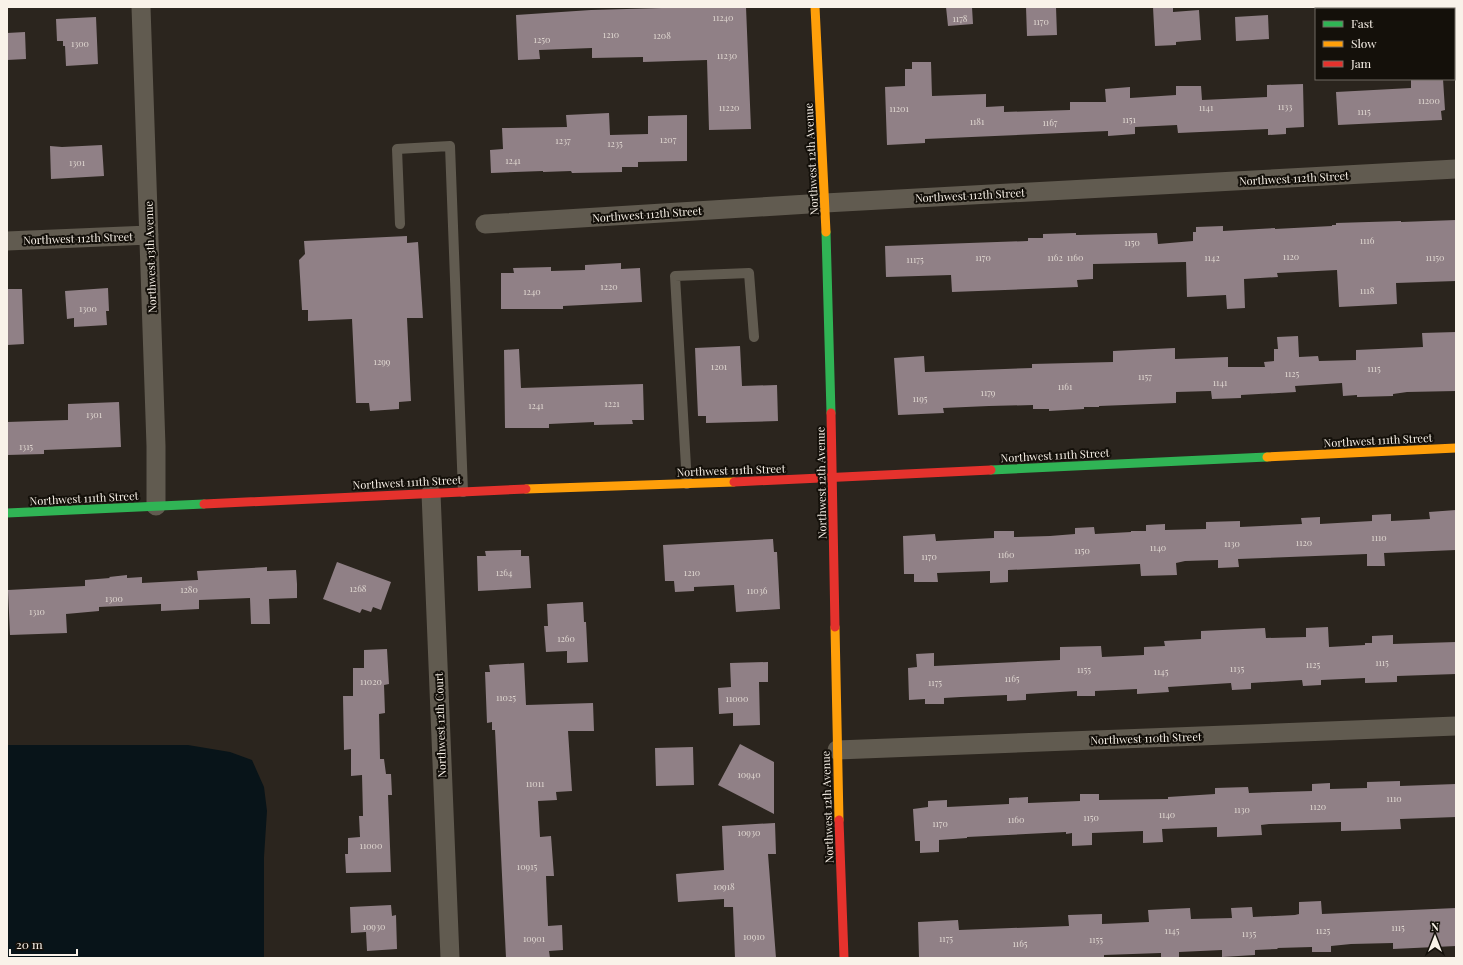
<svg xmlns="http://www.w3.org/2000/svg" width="1463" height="965" viewBox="0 0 1463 965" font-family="'Playfair Display',serif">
<rect width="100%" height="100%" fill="#2b251e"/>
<!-- water -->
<path fill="#081419" d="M7,745H188L230,752L252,760L264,787L267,811L264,857V958H7Z"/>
<!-- building -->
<path fill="#908086" d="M697,7H746L751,129L709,130L707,60L643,62V57L592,58V48L539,50L540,59L518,60L516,15L591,10Z
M946,7H972L973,24L948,26Z
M1026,7H1056L1057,35L1027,36Z
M1153,7H1173V12L1199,10L1201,40L1176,42V45L1155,46Z
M1268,15L1269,39L1236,41L1235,17Z
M96,17L98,64L66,66L65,46H63V41H57L56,19Z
M25,32L26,59L7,60V33Z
M912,62H931L932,96L986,94V107L1004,106V112L1070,110V102H1106L1105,89L1130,87V98L1176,95V86H1201L1202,100L1267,97V85L1303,84L1304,127L1286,128V134L1268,135V129L1178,133L1177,125L1135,127V134L1108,136V131L925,139V143L887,145L885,87L905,86V69H912Z
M1411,79H1443L1445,110L1441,111L1442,120L1338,125L1336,92L1411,88Z
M609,113L610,135L648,134V116L687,115V161L638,162V167H622V172L572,173L571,171L543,172V171L491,173L490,150L503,149L502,128L567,127L566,115Z
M102,145L104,176L51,179L50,146L62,147Z
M1456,220V281L1396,283L1397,304L1339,307L1337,270L1277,273L1278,277L1244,279L1245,308L1227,309L1226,295L1187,297L1186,262L1093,264V279L1077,280L1078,287L952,292L951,275L886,277L885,246L1028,241V238H1043V234L1076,233V235L1157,233L1158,244L1193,241V232H1196V227L1223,226V231L1275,228V229L1332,226V225H1336V223L1401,221V222Z
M407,236V243L418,242L423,318H407L411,401L399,402V409L370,411L369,403H356L352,319L308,321V310H302L299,260L305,254L304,241Z
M621,263V269L640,268L642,302L563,306V309H501V273H514L513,268L551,267V271L585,270V265Z
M108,288L109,311H106L107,325L74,327V318L67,319L65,291Z
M7,289H22L24,344L7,345Z
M1456,332V391L1407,392L1393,394V396L1357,397V395L1343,396L1342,383L1295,386L1296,392L1241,395V398L1212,399L1211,391L1176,392V403L1099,406V407H1084V409L1049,411V409H1033V405L989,406L943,408L944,413L898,415L894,358L924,356L925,372L1032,368V364L1113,362V351L1175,348V359L1228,357V367H1265L1264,362L1274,361V349H1278L1277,337L1298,336L1299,357L1318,356L1319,361L1356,360V350L1423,347L1422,333Z
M740,346L742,386L777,385L778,421L706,423V416H698L695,348Z
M519,349L521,388L643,384L644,420H632L633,424L594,425V422L549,424V428H505L504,350Z
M119,402L121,447L44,450V454L7,455V422L68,420V404Z
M1456,510V550L1384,553L1385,566H1367V554L1238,559L1239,567L1218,568V560L1185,561L1176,563L1177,575L1141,576L1140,564L1008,570V582L990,583V571L937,573L938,582H914V574H904L903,536L935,534L936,541L994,538V531H1014V537L1050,536L1075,534V528L1094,527L1095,534L1131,532V531H1146V525L1165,524V530L1206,529V522L1240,521V527L1302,524L1301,518L1320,517V524L1372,521V515L1391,514V521L1430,519L1429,512Z
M773,539L774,552H777L780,609L736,612L734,585L694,587V591L675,592L674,581H665L663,545Z
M521,550V556H529L531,588L478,591L477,556H486L485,551Z
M337,562L391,582L381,610L373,607L371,612L362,609L360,613L323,599Z
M267,567V571L296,570L297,584V598L269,599L270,624H251L250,598L199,600V609L161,611V604L99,607V611L66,614L67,633L10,635L8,590L85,586V580L110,578L109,577L127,575V578L142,577V583L198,580L197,571Z
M583,602L584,622H586L588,662L567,663V651L546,652L544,626H548L547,604Z
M1328,627L1329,647L1365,645V643H1372V636L1393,635V644L1456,642V674L1397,676V682L1365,683V678L1321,680V685L1303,686L1302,680L1251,683V689L1232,690L1231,683L1168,687L1169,692L1137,694V689L1095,691V696H1077V691L1026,694V700L1007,701V695L961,697L944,698V704H925V699L909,700L908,668L917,667L916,654L934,653V666L1060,660V647L1101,646L1102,657L1144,655V647L1165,646L1164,641L1201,639V631L1265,628L1266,638L1306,637V628Z
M387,649L389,684L384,685L385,713L379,714L380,759H384L386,774H391L392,795H388L391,872L346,873L345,854H348V838L360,837L359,816H363L362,775L351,776V749L344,750L343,696H353V668H364V650Z
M768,662V682H759L760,725L733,726V713L719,714L718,688L731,687L730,663Z
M524,663L526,705L593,703L594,731H568L572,791L556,792L557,800L538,801L540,837L551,836L554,876H546L548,926L562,925L563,950L549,951L550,958H506L495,730H492V722L487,723L485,672H490L489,665Z
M740,744L774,762V814L718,785Z
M693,747L694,785L656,786L655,748Z
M1400,781V786L1456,784V817L1400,819L1401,829L1341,831V822L1269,824L1261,825L1262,835L1217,837V827L1162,829L1163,842L1143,843V831L1092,833V845L1072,846V833L1066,834V832L967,837V838L939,840V852L920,853V841H915L913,809L928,807V801L947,800V807L1009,804V798L1028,797V803L1080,801V794H1099V800L1168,799V797L1215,794V788L1248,787L1249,793L1312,791V784L1330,783V789L1367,788V782Z
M775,823L776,854H768L776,958H735L733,907H724V899L678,902L676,874L724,870L722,826Z
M1321,901L1322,914L1456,908V946L1393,949V943L1351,944L1331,946V952H1312V947L1277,948L1278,949L1255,950V955L1222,957V950L1179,952V958H1161V953L1104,955V958H919L918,922L958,920L959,930L1069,926L1068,915L1102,914V924L1149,922L1148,910L1190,908L1191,919L1232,918L1231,908L1252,907L1253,917L1295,915L1299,914V902Z
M391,905L392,916L396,915L397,949L367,951L366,932L351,933L350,907Z"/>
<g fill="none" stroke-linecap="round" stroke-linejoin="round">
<!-- lane -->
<path stroke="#615b50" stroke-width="10" d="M400,224L397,149L450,146L463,492
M687,484L675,276L749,273L754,337"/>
<!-- street -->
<path stroke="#615b50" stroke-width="19" d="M141,7L156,446V506
M485,224L825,203L1456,169
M7,241L149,235
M431,493L450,958
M837,750L1456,726"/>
<!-- fast -->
<path stroke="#30b455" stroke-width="9" d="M826,232L831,413
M991,470L1267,457
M7,513L204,504"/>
<!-- slow -->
<path stroke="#ff9f0a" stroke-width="9" d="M815,7L826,232
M1267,457L1456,448
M526,489L734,482
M835,627L839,820"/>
<!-- jam -->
<path stroke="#e5322d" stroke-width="9" d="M831,413L835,627
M734,482L991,470
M204,504L526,489
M839,820L844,958"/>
</g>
<g text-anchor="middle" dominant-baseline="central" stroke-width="4" stroke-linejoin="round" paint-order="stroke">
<!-- number labels -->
<g font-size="9" fill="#dfd6d0">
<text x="723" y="17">11240</text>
<text x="960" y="18">1178</text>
<text x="1041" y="21">1170</text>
<text x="611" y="34">1210</text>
<text x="662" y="35">1208</text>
<text x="542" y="39">1250</text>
<text x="80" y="43">1300</text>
<text x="727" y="55">11230</text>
<text x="1429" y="100">11200</text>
<text x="1285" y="106">1133</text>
<text x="729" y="107">11220</text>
<text x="1206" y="107">1141</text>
<text x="899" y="108">11201</text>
<text x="1364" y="111">1115</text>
<text x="1129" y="119">1151</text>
<text x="977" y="121">1181</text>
<text x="1050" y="122">1167</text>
<text x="668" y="139">1207</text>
<text x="563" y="140">1237</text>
<text x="615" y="143">1235</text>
<text x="513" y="160">1241</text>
<text x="77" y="162">1301</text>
<text x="1367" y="240">1116</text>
<text x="1132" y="242">1150</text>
<text x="1291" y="256">1120</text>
<text x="983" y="257">1170</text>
<text x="1055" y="257">1162</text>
<text x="1075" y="257">1160</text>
<text x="1212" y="257">1142</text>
<text x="1435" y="257">11150</text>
<text x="915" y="259">11175</text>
<text x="609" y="286">1220</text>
<text x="1367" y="290">1118</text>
<text x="532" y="291">1240</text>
<text x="88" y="308">1300</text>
<text x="382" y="361">1299</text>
<text x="719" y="366">1201</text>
<text x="1374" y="368">1115</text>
<text x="1292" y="373">1125</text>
<text x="1145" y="376">1157</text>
<text x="1220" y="382">1141</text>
<text x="1065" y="386">1161</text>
<text x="988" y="392">1179</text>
<text x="920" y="398">1195</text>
<text x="612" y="403">1221</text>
<text x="536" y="405">1241</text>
<text x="94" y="414">1301</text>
<text x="26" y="446">1315</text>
<text x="1379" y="537">1110</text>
<text x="1304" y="542">1120</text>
<text x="1232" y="543">1130</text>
<text x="1158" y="547">1140</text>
<text x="1082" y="550">1150</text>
<text x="1006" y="554">1160</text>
<text x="929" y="556">1170</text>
<text x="504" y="572">1264</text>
<text x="692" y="572">1210</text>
<text x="358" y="588">1268</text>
<text x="189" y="589">1280</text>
<text x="757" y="590">11036</text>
<text x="114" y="598">1300</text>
<text x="37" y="611">1310</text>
<text x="566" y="638">1260</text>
<text x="1382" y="662">1115</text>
<text x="1313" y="664">1125</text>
<text x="1237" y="668">1135</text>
<text x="1084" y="669">1155</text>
<text x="1161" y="671">1145</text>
<text x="1012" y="678">1165</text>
<text x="371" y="681">11020</text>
<text x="935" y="682">1175</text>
<text x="506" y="697">11025</text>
<text x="737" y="698">11000</text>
<text x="749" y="774">10940</text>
<text x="535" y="783">11011</text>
<text x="1394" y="798">1110</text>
<text x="1318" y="806">1120</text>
<text x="1242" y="809">1130</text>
<text x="1167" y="814">1140</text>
<text x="1091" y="817">1150</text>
<text x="1016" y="819">1160</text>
<text x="940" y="823">1170</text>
<text x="749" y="832">10930</text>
<text x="371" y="845">11000</text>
<text x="527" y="866">10915</text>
<text x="724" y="886">10918</text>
<text x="374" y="926">10930</text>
<text x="1398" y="927">1115</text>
<text x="1172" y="930">1145</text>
<text x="1323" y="930">1125</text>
<text x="1249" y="933">1135</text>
<text x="754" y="936">10910</text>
<text x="534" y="938">10901</text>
<text x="946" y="938">1175</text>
<text x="1096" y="939">1155</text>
<text x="1020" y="943">1165</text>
</g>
<!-- street labels -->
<g font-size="11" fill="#f9f2e9" stroke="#14100a">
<text transform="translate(811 159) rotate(-93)">Northwest 12th Avenue</text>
<text transform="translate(1294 178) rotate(-3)">Northwest 112th Street</text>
<text transform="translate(970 195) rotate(-3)">Northwest 112th Street</text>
<text transform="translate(647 214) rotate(-4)">Northwest 112th Street</text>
<text transform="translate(78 238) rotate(-2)">Northwest 112th Street</text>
<text transform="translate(150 257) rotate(-92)">Northwest 13th Avenue</text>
<text transform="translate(1378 440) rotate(-3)">Northwest 111th Street</text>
<text transform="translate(1055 455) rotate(-3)">Northwest 111th Street</text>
<text transform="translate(731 470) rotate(-2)">Northwest 111th Street</text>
<text transform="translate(407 482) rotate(-3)">Northwest 111th Street</text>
<text transform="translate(821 483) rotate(-91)">Northwest 12th Avenue</text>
<text transform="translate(84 498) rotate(-3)">Northwest 111th Street</text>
<text transform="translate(440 725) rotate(-92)">Northwest 12th Court</text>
<text transform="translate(1146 738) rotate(-2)">Northwest 110th Street</text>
<text transform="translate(827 807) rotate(-92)">Northwest 12th Avenue</text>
</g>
</g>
<!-- border -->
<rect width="1463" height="965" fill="none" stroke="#f9f2e9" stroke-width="16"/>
<!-- legend -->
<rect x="1315" y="8" width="140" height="72" fill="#14100a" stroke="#706a63"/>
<rect x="1323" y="21" width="20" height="6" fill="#30b455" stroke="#706a63"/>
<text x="1351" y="28" font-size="12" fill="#f9f2e9">Fast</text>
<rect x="1323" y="41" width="20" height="6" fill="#ff9f0a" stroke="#706a63"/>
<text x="1351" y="48" font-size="12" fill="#f9f2e9">Slow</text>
<rect x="1323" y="61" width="20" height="6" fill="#e5322d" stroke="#706a63"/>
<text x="1351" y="68" font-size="12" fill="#f9f2e9">Jam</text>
<!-- north arrow -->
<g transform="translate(1435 937)" stroke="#14100a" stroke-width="3" paint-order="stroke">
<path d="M0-3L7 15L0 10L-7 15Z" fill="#f9f2e9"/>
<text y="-6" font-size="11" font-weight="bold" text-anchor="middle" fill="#f9f2e9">N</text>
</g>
<!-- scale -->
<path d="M10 949v6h67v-6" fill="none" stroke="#f9f2e9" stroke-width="2"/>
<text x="16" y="949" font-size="12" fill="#f9f2e9" stroke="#14100a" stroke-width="3" paint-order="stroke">20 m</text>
</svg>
